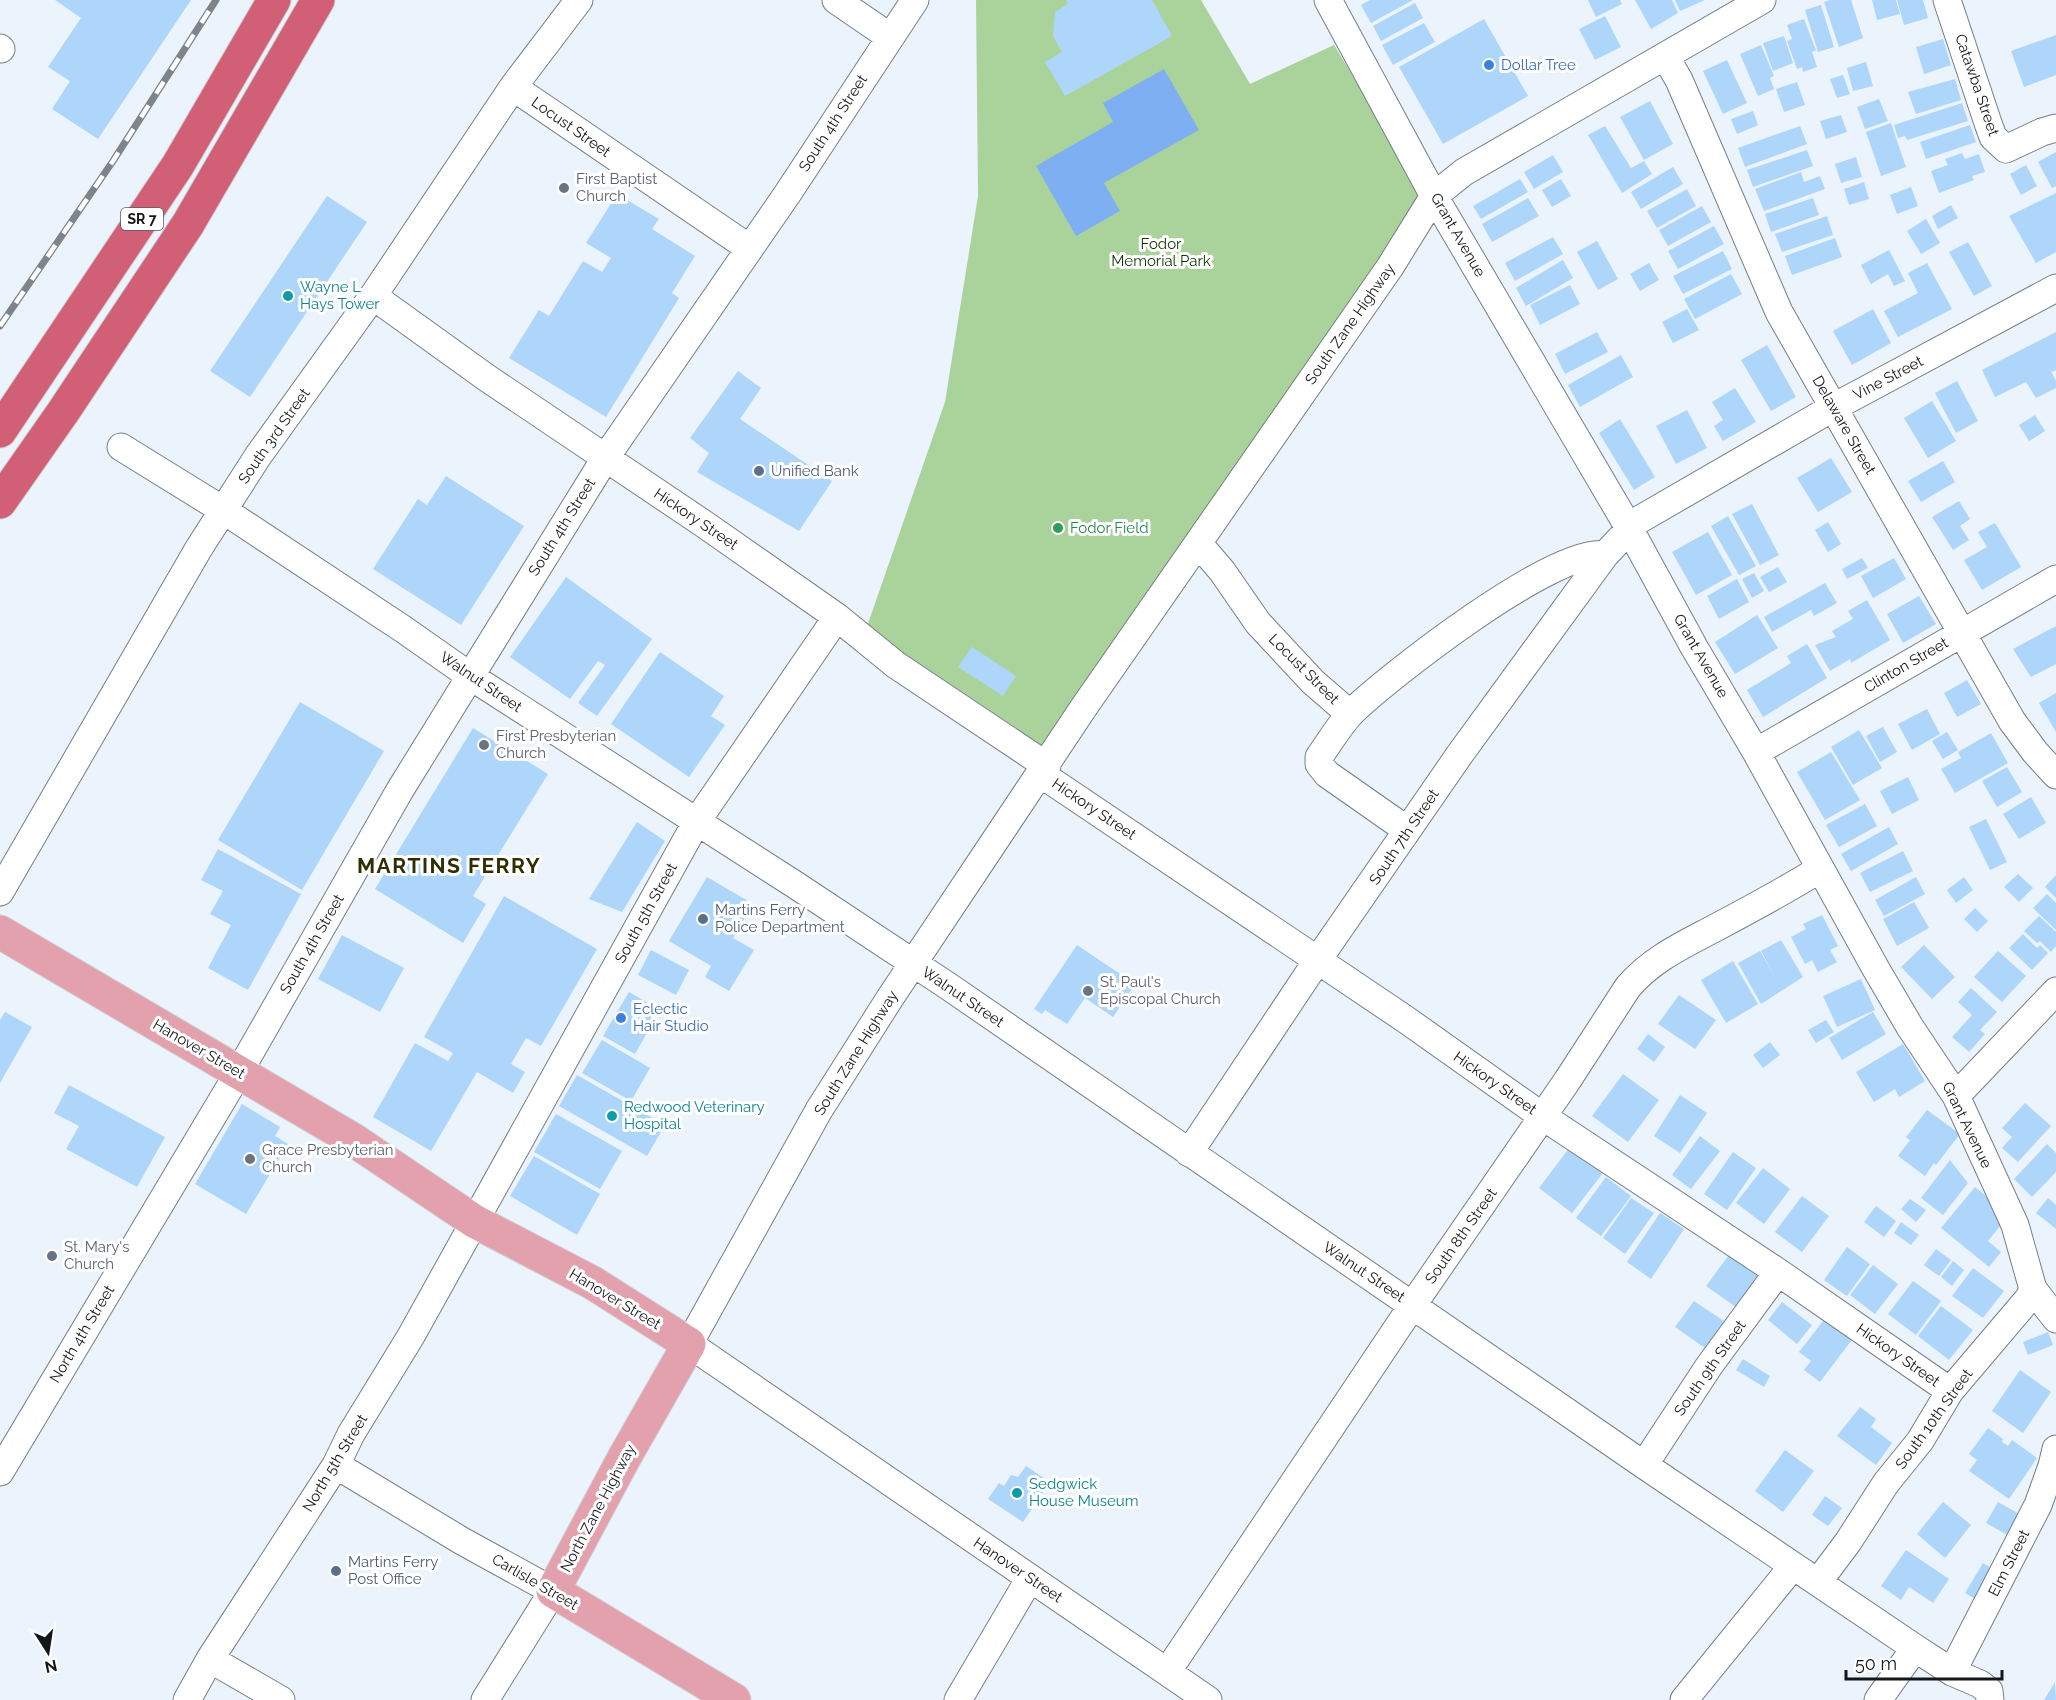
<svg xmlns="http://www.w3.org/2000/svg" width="2056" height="1700" viewBox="0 0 2056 1700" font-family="Raleway,sans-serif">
<rect width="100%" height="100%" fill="#ebf3fc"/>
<!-- green -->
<path fill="#aad39c" d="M976,0H1201L1250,84L1334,45L1430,202L1038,760L863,638L945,402L978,196Z"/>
<!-- water -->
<path fill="#7faff3" d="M1164,69L1199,130L1104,183L1120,211L1076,236L1036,166L1113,122L1103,103Z"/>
<!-- building -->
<path fill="#aed6fb" d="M55,0H191L98,139L52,109L70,81L48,67L81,18Z
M1066,0H1152L1172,36L1065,96L1045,62L1062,52L1053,36L1055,12L1068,4Z
M1370,0H1413L1371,23L1361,5Z
M1588,0H1620L1622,4L1596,17Z
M1635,0H1672L1678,13L1651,29Z
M1675,0H1705L1680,11Z
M1830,0H1851L1863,38L1839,47L1824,2Z
M1872,0H1896L1900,14L1877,20Z
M1897,0H1923L1928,18L1904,25Z
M1415,3L1423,18L1381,41L1373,26Z
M1821,5L1834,47L1818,52L1805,10Z
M1605,16L1621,47L1595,60L1579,29Z
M1484,19L1528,96L1443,144L1399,67Z
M1804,19L1816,50L1812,52L1817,67L1803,72L1802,67L1797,69L1787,41L1792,39L1787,25Z
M1424,23L1435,42L1393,65L1382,45Z
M2056,35V75L2024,87L2011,51Z
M1784,36L1793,63L1773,71L1763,43Z
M1943,39L1951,65L1924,74L1916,47Z
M1761,45L1774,76L1770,78L1774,89L1758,96L1740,54Z
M1727,60L1747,103L1723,114L1703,71Z
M1866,62L1873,86L1853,91L1847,68Z
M1843,75L1850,94L1837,98L1830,79Z
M1955,79L1961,100L1916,114L1908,92Z
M1797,82L1805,105L1784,112L1776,89Z
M1879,99L1888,121L1865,129L1857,107Z
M1650,101L1673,144L1644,160L1620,117Z
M1962,103L1968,121L1907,140L1905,136L1898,138L1894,125Z
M1753,111L1758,125L1737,134L1731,119Z
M1841,115L1847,132L1826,139L1820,121Z
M1891,123L1906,167L1881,176L1866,132Z
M1970,125L1976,142L1926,159L1920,142Z
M1605,126L1631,168L1644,161L1652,174L1622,193L1588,135Z
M1800,126L1807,144L1745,167L1738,148Z
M1807,150L1813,166L1753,187L1747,170Z
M2056,152V186L2052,188L2038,162Z
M1962,153L1965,159L1979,154L1985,172L1972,176L1974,180L1939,193L1931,171L1948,165L1945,159Z
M1553,155L1563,172L1534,189L1524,172Z
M1856,157L1862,177L1841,183L1835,164Z
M2026,165L2037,186L2021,195L2010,174Z
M1673,167L1683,184L1641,209L1631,192Z
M1801,172L1804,182L1820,176L1825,189L1764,211L1755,189Z
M1520,179L1528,192L1481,219L1473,206Z
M1561,179L1571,196L1552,207L1542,190Z
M1864,182L1869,199L1849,205L1844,189Z
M1911,187L1918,206L1897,214L1890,195Z
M1687,189L1696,206L1657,228L1647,211Z
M2056,193V252L2036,263L2009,216Z
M617,194L659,219L652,229L695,256L672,293L679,298L606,417L509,358L539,310L549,316L583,261L602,272L611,258L586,243Z
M327,196L367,222L250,397L210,371Z
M1528,198L1539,216L1492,242L1482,224Z
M1813,198L1819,215L1771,232L1765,214Z
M1951,205L1958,218L1938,229L1932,216Z
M1702,206L1711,222L1668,246L1659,230Z
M1827,216L1833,235L1782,252L1775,234Z
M1926,219L1940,243L1921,254L1907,231Z
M1714,226L1724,244L1678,269L1668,251Z
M1553,237L1563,254L1515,281L1505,263Z
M1835,238L1842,257L1792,275L1785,256Z
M1597,241L1618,279L1598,290L1577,252Z
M1968,242L1992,286L1974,296L1949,252Z
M1889,250L1905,281L1894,286L1888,274L1871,284L1861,265Z
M1723,251L1732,269L1683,294L1673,276Z
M1563,260L1573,278L1526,306L1516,288Z
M1649,263L1659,280L1640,291L1630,274Z
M1927,263L1952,309L1898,337L1884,311L1918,293L1908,273Z
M1731,274L1742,294L1695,319L1684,299Z
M1570,285L1580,304L1540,325L1530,305Z
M1687,309L1699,330L1673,343L1662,322Z
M1873,309L1891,343L1852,365L1833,331Z
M1597,332L1608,352L1565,374L1555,354Z
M2056,332V370L2052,372L2049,367L2056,381V388L2036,398L2026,382L1995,397L1982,370Z
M1767,345L1796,397L1771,411L1741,360Z
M1621,355L1633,377L1580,407L1568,385Z
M738,371L761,388L740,419L832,481L799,531L697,472L709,453L690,438Z
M1957,381L1978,421L1956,433L1935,393Z
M1735,388L1756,422L1723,441L1714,426L1723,420L1712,402Z
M1932,401L1956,441L1928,458L1904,418Z
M1687,410L1707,448L1676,464L1656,426Z
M2035,415L2045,431L2029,441L2019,425Z
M1620,419L1655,477L1634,490L1599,433Z
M1831,458L1852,492L1818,512L1797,478Z
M1943,461L1955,482L1921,502L1908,481Z
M446,476L524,526L461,625L373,569L418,499L427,505Z
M1959,501L1970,519L1960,526L1969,540L1953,550L1932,517Z
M1752,504L1779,555L1760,565L1732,514Z
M1728,516L1756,566L1739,575L1711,526Z
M1828,522L1841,544L1828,552L1815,530Z
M1995,523L2021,567L1982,590L1964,560L1987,547L1978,532Z
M1708,532L1732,575L1696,595L1672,552Z
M1862,558L1868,568L1847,579L1842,569Z
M1894,558L1906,579L1873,598L1861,576Z
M1778,567L1787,582L1769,592L1760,577Z
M1754,573L1764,591L1752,598L1742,579Z
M566,577L652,639L597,716L578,703L605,665L598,661L570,699L510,657Z
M1737,579L1749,602L1719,619L1707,596Z
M1825,583L1837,603L1814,616L1811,610L1772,632L1764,617Z
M1919,596L1936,624L1903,643L1887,614Z
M1867,600L1890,640L1851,663L1850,659L1830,671L1815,645L1836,637L1832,631L1853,619L1848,611Z
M1757,615L1778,648L1735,674L1715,642Z
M2056,626V664L2031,677L2013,649Z
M1807,644L1827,678L1763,717L1747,690L1791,663L1787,656Z
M972,647L1016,676L1003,696L958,667Z
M660,652L724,696L711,716L725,725L689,777L611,724Z
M1967,680L1981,704L1957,717L1944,693Z
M2056,693V732L2039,703Z
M300,702L384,751L302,890L218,840Z
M1927,709L1940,734L1912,750L1898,724Z
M1883,727L1897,752L1880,762L1866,736Z
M473,728L548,774L473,896L486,904L463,943L375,889Z
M1859,730L1882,768L1853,785L1831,747Z
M1947,732L1958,750L1943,759L1932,741Z
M1991,733L2008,763L1955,793L1941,769L1961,758L1958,752Z
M1831,752L1860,800L1825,820L1797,772Z
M2007,767L2022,792L1997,807L1982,781Z
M1908,777L1919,800L1892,814L1880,791Z
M2031,797L2046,823L2019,839L2003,814Z
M1865,804L1877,826L1839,847L1826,825Z
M1986,819L2007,862L1990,870L1969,827Z
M637,822L665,841L622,912L589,899Z
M1889,827L1898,844L1851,871L1841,854Z
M218,849L301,894L248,990L208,968L231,925L210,914L223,891L201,880Z
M1903,851L1913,871L1870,892L1860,873Z
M2018,874L2033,888L2019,902L2004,887Z
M2056,875V898L2045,887Z
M707,877L753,904L733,938L754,950L729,991L705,977L711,966L669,941Z
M1916,877L1925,894L1884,916L1875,900Z
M1964,877L1973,890L1956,903L1947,890Z
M2047,894L2056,903V930L2033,908Z
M504,896L597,949L541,1046L526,1038L511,1064L525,1072L513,1093L477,1072L431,1151L373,1117L415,1043L448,1061L453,1053L424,1037Z
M1914,902L1929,928L1897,946L1883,919Z
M1975,908L1988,921L1977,932L1964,919Z
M1822,915L1838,946L1830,950L1837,962L1818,972L1812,960L1805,964L1791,937L1806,929L1803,924Z
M2039,916L2056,932V946L2051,952L2040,941L2037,943L2024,931Z
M2023,934L2037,948L2040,945L2048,953L2032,970L2009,948Z
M342,935L404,968L380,1012L318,979Z
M1781,940L1803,977L1761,1004L1738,963L1760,951L1774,975L1761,951Z
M1077,945L1135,984L1113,1017L1085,998L1067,1024L1045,1010L1042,1014L1034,1009Z
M1924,945L1955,977L1932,999L1901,967Z
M651,950L689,970L676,995L638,975Z
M1998,951L2026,976L2002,1002L1974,977Z
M1733,961L1758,1004L1726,1023L1701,980Z
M1861,979L1875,1010L1837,1027L1823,996Z
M1971,988L1997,1012L1980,1030L1985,1034L1969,1052L1952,1037L1972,1015L1958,1002Z
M629,992L660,1010L635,1054L603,1036Z
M1679,995L1716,1020L1695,1049L1658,1024Z
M5,1012L32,1027L0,1083V1020Z
M1873,1012L1886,1034L1842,1060L1829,1038Z
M1826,1020L1834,1032L1816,1043L1808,1030Z
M1648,1034L1665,1047L1654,1062L1637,1049Z
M602,1040L650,1068L631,1101L582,1073Z
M1770,1042L1780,1055L1763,1068L1753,1055Z
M1903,1044L1925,1081L1899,1097L1895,1089L1874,1102L1856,1072Z
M1623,1074L1659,1100L1628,1142L1592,1116Z
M577,1075L665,1125L647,1156L559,1106Z
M69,1085L165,1137L137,1187L66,1149L79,1126L54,1113Z
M1680,1095L1707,1113L1680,1153L1654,1136Z
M2025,1103L2051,1126L2018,1162L2002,1148L2012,1137L2002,1128Z
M242,1104L280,1127L275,1136L288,1144L246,1214L195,1184Z
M1927,1110L1960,1134L1936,1165L1934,1163L1925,1176L1898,1156L1910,1140L1906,1137Z
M556,1114L622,1151L600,1189L534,1152Z
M1700,1136L1720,1151L1691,1189L1672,1175Z
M2047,1144L2056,1153V1172L2032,1197L2014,1179Z
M1570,1147L1603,1173L1572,1213L1539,1188Z
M1733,1152L1756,1168L1727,1210L1704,1194Z
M534,1156L600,1194L577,1235L510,1196Z
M1950,1160L1968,1183L1943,1215L1921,1198Z
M1763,1168L1790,1189L1764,1224L1736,1203Z
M1606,1177L1631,1196L1601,1236L1576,1218Z
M1975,1187L2009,1215L1988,1241L2001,1252L1989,1267L1941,1228Z
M1802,1196L1829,1216L1802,1252L1775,1232Z
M1631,1198L1654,1213L1625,1254L1603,1238Z
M2048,1198L2056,1205V1229L2036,1213Z
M1910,1199L1926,1210L1916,1222L1901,1209Z
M1876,1206L1896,1221L1884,1237L1864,1222Z
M1660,1213L1684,1229L1651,1279L1627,1262Z
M1901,1222L1919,1235L1911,1245L1894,1233Z
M1847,1247L1870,1264L1847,1296L1824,1280Z
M1936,1249L1951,1260L1939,1276L1924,1265Z
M1729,1255L1759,1277L1736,1307L1706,1286Z
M1953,1261L1964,1270L1952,1286L1941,1277Z
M1873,1265L1898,1284L1875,1314L1850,1295Z
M1973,1268L2004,1291L1983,1318L1952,1296Z
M1913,1281L1941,1301L1916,1335L1888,1314Z
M1694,1301L1724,1321L1705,1348L1675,1327Z
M1782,1302L1812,1325L1797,1344L1768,1320Z
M1941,1306L1973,1330L1949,1360L1918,1336Z
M1827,1316L1854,1337L1820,1382L1804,1370L1811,1361L1799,1352Z
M2048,1332L2053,1345L2028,1355L2023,1342Z
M1743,1359L1770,1376L1764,1387L1736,1370Z
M2020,1370L2051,1392L2023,1433L1992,1411Z
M1860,1407L1876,1419L1871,1427L1892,1443L1876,1465L1837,1436Z
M1988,1428L2003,1439L2002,1442L2008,1446L2012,1440L2037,1458L2009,1499L1969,1471L1977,1460L1969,1454Z
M1785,1450L1814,1471L1783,1512L1755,1491Z
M1026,1466L1050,1482L1023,1522L988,1499L999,1483L1004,1486L1011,1475L1018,1477Z
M1825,1496L1842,1508L1828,1526L1812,1515Z
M1943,1502L1971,1525L1945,1558L1917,1534Z
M1998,1502L2023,1516L2011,1537L1986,1523Z
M1906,1550L1949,1579L1933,1603L1909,1587L1901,1600L1881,1586Z
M1983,1563L1998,1572L1980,1602L1965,1593Z
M2055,1682L2056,1700H2044Z"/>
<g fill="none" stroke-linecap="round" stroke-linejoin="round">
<!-- minor casing -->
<g stroke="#767e86" stroke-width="29">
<path id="minor" d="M836,0L890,37
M1328,0L1434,196L1629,528L1694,647L1756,752L1876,969L1910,1027L1956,1096L2015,1225L2033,1289L2056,1319
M1947,0L1988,123L1993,137L2006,149L2042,132L2056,128
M0,48L1,49
M1665,56L1679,80L1779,312L2012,721L2035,752L2056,775
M513,87L749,248
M373,296L487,378L704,524L837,617L896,665L1047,766
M121,447L223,510L403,629L470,676L794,884L948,986L1644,1465L1915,1648L1952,1672L1980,1684L1989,1691L1990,1700
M1198,543L1222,571L1258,623L1313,682L1350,714
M1756,752L2056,579
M1041,774L1405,1019L1542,1116L1778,1272L1950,1391
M1407,830L1327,774L1319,764V757C1329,743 1339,726 1351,713C1389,676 1556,546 1605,555
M0,892L199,548L258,456L373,296L513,87L579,0
M1956,1096L2056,991
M1189,1153L1317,961L1460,754L1605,555L1637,521L1834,407L2056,288
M336,1465L462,1541L553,1591L485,1700
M1644,1465L1709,1366L1778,1272
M0,1472L239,1072L400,790L606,457L788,193L915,0
M1818,1582L1848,1542L1886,1483L1920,1441L1950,1391L2029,1298L2033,1289
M210,1659L281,1700
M1167,1672L1412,1306L1567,1081L1628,987C1652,959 1683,945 1715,928C1751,909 1786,890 1820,869
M1952,1672L2038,1505L2052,1466L2056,1449
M187,1700L210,1659L336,1465L351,1434L411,1336L697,821L837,617
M958,1700L1030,1578
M1208,1700L689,1344L819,1110L890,998L1084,707L1390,267L1434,196L1464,172L1762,0
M1684,1700L1793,1566
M1878,1700L1915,1648"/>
</g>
<!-- major casing -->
<g stroke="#d0d1d1" stroke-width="35">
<path id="major" d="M0,932L352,1139L474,1221L593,1283L689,1344L624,1458L553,1591L734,1700"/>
</g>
<!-- highway casing -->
<g stroke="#d0d1d1" stroke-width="35">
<path id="highway" d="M0,431L178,165L274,0
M0,502L63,412L188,224L318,0"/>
</g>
<!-- minor -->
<use href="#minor" stroke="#fff" stroke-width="27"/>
<!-- major -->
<use href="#major" stroke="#e3a0ad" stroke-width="33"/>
<!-- highway -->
<use href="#highway" stroke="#d16077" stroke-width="33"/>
<!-- rail casing -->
<g stroke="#7f848a" stroke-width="7">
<path id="rail" d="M0,326L113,161L216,0"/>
</g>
<!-- rail -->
<use href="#rail" stroke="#fff" stroke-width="4.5" stroke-dasharray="14" stroke-linecap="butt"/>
</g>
<!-- markers -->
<g fill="#3f7fe0" stroke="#fff" stroke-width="2">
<circle cx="1489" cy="65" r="6"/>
<circle cx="621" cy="1018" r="6"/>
</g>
<g fill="#6b7280" stroke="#fff" stroke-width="2">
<circle cx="564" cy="188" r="6"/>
<circle cx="484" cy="745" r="6"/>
<circle cx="1088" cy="991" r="6"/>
<circle cx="250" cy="1159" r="6"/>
<circle cx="52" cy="1256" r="6"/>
</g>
<g fill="#0f9aa8" stroke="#fff" stroke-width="2">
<circle cx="288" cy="296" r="6"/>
<circle cx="612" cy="1116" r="6"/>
<circle cx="1017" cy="1493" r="6"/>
</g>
<g fill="#5c6f8a" stroke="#fff" stroke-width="2">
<circle cx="759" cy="471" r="6"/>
<circle cx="703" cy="919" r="6"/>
<circle cx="336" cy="1571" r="6"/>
</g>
<circle fill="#2e9e5b" stroke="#fff" stroke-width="2" cx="1058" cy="528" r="6"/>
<g text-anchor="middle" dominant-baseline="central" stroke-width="6" stroke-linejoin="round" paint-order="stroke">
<!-- shield labels -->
<rect fill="#fff" stroke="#5a5d5f" stroke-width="1.5" x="121" y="208" width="42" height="22" rx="4.5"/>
<g font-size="14" font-weight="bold" fill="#14171a">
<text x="142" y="219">SR 7</text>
</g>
<!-- shop labels -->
<g font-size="15" fill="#366cbe" stroke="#fff" text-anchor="start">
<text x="1501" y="65">Dollar Tree</text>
<text x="633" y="1009">Eclectic<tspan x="633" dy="17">Hair Studio</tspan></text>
</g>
<!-- street labels -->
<g font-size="15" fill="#14171a" stroke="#fff">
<text transform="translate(1977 85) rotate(71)">Catawba Street</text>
<text transform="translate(833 123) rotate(-57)">South 4th Street</text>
<text transform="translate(571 127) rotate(35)">Locust Street</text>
<text transform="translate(1458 235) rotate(60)">Grant Avenue</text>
<text transform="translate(1350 324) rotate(-55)">South Zane Highway</text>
<text transform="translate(1888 378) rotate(-28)">Vine Street</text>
<text transform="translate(1844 425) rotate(60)">Delaware Street</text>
<text transform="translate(274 436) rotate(-55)">South 3rd Street</text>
<text transform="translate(696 519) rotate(34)">Hickory Street</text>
<text transform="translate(562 527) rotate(-58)">South 4th Street</text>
<text transform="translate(1701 656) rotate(60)">Grant Avenue</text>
<text transform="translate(1906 665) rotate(-30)">Clinton Street</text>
<text transform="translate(1304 669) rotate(45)">Locust Street</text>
<text transform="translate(481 682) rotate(34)">Walnut Street</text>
<text transform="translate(1094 809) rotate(34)">Hickory Street</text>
<text transform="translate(1404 837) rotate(-56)">South 7th Street</text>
<text transform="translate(646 913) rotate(-61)">South 5th Street</text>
<text transform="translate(312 944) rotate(-60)">South 4th Street</text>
<text transform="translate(963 997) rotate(34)">Walnut Street</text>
<text transform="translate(199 1049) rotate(30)">Hanover Street</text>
<text transform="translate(856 1053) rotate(-58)">South Zane Highway</text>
<text transform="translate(1495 1083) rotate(35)">Hickory Street</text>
<text transform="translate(1967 1125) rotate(64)">Grant Avenue</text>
<text transform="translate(1461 1236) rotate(-55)">South 8th Street</text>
<text transform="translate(1364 1272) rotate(34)">Walnut Street</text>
<text transform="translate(615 1299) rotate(31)">Hanover Street</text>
<text transform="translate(82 1334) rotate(-59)">North 4th Street</text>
<text transform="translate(1898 1355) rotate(35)">Hickory Street</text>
<text transform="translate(1710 1368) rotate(-55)">South 9th Street</text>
<text transform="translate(1934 1419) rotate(-54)">South 10th Street</text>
<text transform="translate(335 1463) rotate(-59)">North 5th Street</text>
<text transform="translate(598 1508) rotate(-62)">North Zane Highway</text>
<text transform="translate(2009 1563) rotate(-63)">Elm Street</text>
<text transform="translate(1018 1570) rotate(34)">Hanover Street</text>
<text transform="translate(535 1582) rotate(30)">Carlisle Street</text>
</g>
<!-- worship labels -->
<g font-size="15" fill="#5b616d" stroke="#fff" text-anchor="start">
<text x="576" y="179">First Baptist<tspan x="576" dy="17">Church</tspan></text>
<text x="496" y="736">First Presbyterian<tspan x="496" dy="17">Church</tspan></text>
<text x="1100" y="982">St. Paul's<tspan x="1100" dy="17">Episcopal Church</tspan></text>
<text x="262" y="1150">Grace Presbyterian<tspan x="262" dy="17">Church</tspan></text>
<text x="64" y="1247">St. Mary's<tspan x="64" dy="17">Church</tspan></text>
</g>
<!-- park labels -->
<g font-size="15" fill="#143605" stroke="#fff">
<text x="1161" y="244">Fodor<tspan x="1161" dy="17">Memorial Park</tspan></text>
</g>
<!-- culture labels -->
<g font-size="15" fill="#0d838f" stroke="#fff" text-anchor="start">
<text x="300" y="287">Wayne L<tspan x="300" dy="17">Hays Tower</tspan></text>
<text x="624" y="1107">Redwood Veterinary<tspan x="624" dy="17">Hospital</tspan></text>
<text x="1029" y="1484">Sedgwick<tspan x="1029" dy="17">House Museum</tspan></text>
</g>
<!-- service labels -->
<g font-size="15" fill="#4e5e75" stroke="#fff" text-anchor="start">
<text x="771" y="471">Unified Bank</text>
<text x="715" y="910">Martins Ferry<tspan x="715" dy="17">Police Department</tspan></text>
<text x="348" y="1562">Martins Ferry<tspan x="348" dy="17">Post Office</tspan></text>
</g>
<!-- leisure labels -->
<g font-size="15" fill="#27864d" stroke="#fff" text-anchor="start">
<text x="1070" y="528">Fodor Field</text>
</g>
<!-- district labels -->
<g font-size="21" font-weight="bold" letter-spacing="1.5" fill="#302f04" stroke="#fff">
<text x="449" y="865">MARTINS FERRY</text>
</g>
</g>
<!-- north arrow -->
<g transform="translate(48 1652) rotate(168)" stroke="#ffffff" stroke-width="4.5" paint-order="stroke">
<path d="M0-4.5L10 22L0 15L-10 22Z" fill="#14171a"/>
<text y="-9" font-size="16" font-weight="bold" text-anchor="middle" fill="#14171a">N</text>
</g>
<!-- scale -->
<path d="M1846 1670v9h156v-9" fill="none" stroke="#14171a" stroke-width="3"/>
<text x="1855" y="1670" font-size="18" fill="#14171a" stroke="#ffffff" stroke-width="4.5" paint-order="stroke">50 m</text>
</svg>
